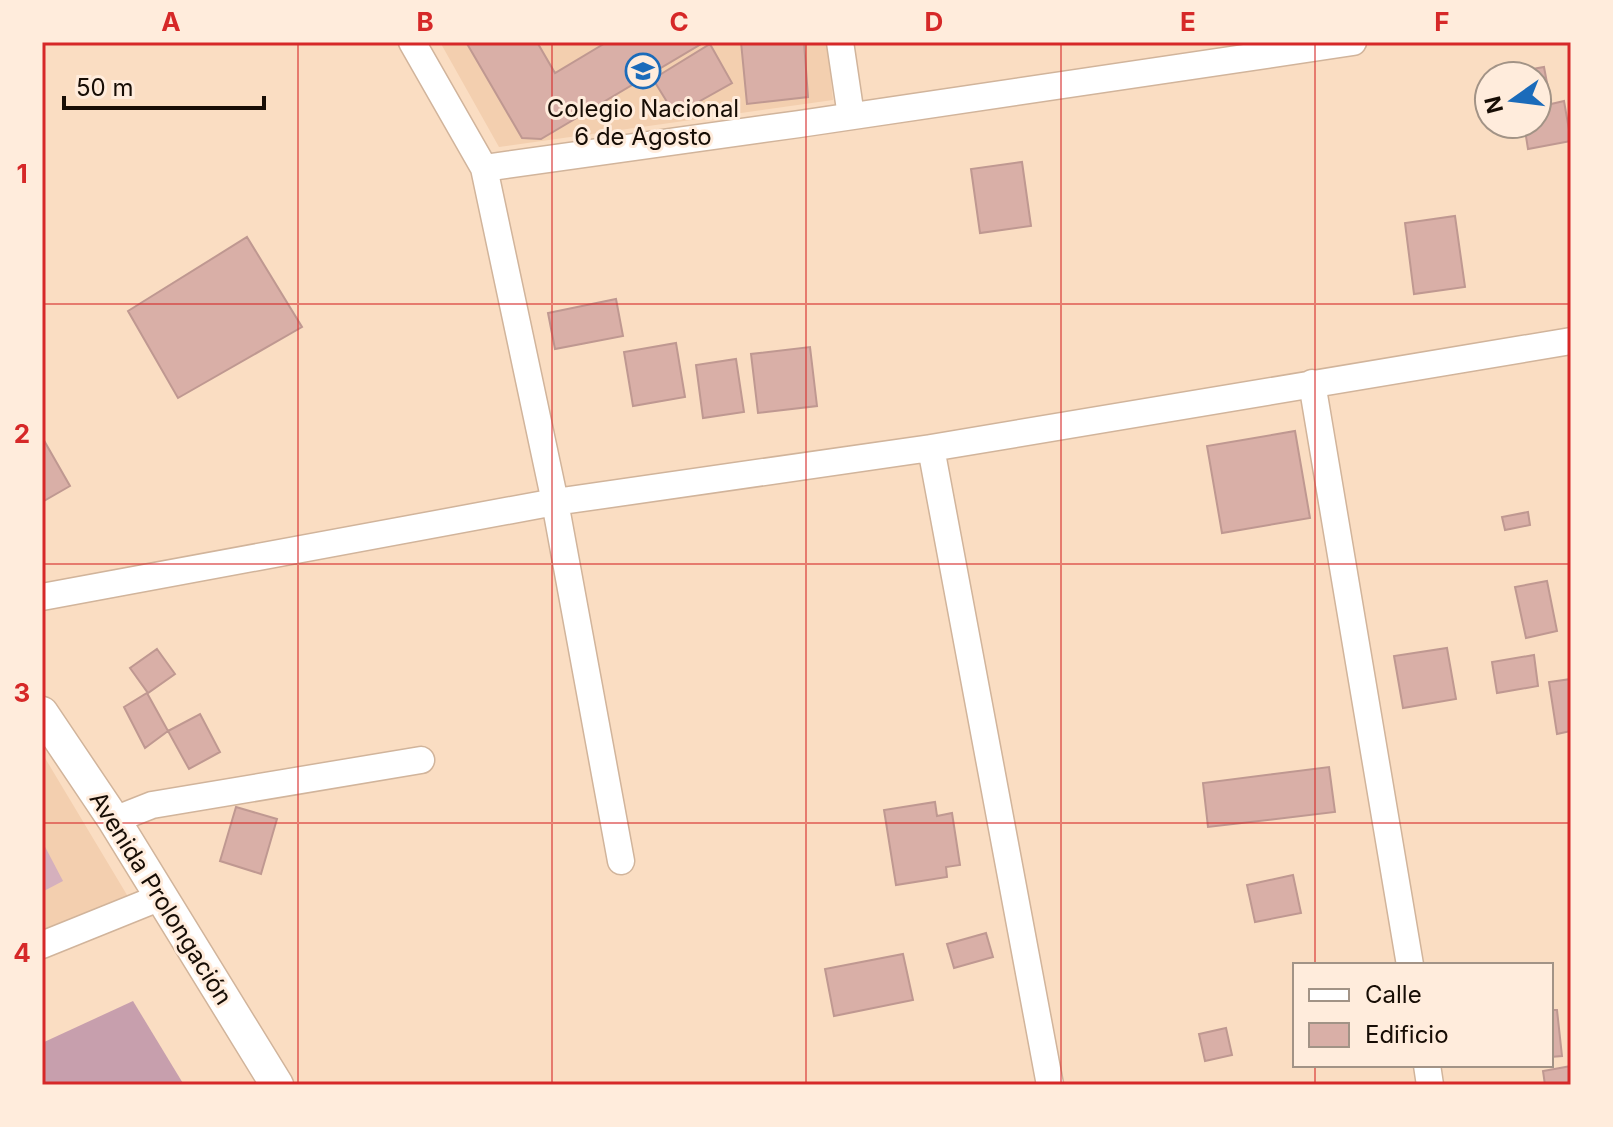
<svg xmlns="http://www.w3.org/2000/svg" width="1613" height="1127" viewBox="0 0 1613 1127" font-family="Inter,sans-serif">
<rect width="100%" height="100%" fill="#faddc2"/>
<!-- built -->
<path fill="#f3cfaf" d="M440,42H827L833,100L499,147Z
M42,753L130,900L42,935Z"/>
<!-- green -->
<path fill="#d5b0bd" d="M42,841L63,881L42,892Z"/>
<!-- forest -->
<path fill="#c79fad" d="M133,1001L184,1085H42V1043Z"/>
<!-- building -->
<path fill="#d9afa7" stroke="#bf9891" stroke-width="2" d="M466,42H537L555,73L607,42H700L701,44L541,139L522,138Z
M741,42H804L808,97L747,104Z
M710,44L732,83L675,115L653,79Z
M1544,67L1551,104L1564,101L1571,141L1528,149L1524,124H1537V76H1494Z
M1022,162L1031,226L980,233L971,169Z
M1455,216L1465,287L1414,294L1405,223Z
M247,237L302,327L178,398L128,311Z
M616,299L623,336L555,349L548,313Z
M676,343L685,397L633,406L624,352Z
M810,347L817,406L758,413L751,354Z
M736,359L744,412L703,418L696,365Z
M1295,431L1310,518L1222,533L1207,446Z
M42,437L70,486L42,502Z
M1528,512L1530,525L1505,530L1502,517Z
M1547,581L1557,631L1526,638L1515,587Z
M1447,648L1456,699L1403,708L1394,656Z
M157,649L175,674L148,693L130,668Z
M1534,655L1538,686L1497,693L1492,662Z
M1571,679V731L1557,734L1549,682Z
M147,693L168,731L145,748L124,707Z
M200,714L220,752L189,769L168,731Z
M1329,767L1335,812L1208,827L1203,783Z
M935,802L937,816L952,813L960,865L946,867L947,877L896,885L884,810Z
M236,807L277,819L261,874L220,861Z
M1293,875L1301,913L1255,922L1247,885Z
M986,933L993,957L954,968L947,944Z
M903,954L913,1000L834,1016L825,969Z
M1551,1010H1557L1562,1056L1551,1057Z
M1226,1028L1232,1055L1205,1061L1199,1034Z
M1571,1066V1085H1545L1543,1071Z"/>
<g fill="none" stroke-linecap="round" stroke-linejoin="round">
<!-- minor casing -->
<g stroke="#d1b49b" stroke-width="29">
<path id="minor" d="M412,42L484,168L555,502L621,861
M840,42L851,116
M484,168L799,124L1353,42
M1312,383L1410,965
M931,448L1050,1085
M42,597L555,502L931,448L1571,341
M114,820L152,805L421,760
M42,945L161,897
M1427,1065L1430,1085"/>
</g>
<!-- tertiary casing -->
<g stroke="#d1b49b" stroke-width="35">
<path id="tertiary" d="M42,713L114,820L277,1085"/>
</g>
<!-- minor -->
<use href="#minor" stroke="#fff" stroke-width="26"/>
<!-- tertiary -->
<use href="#tertiary" stroke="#fff" stroke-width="32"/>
</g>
<!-- grid -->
<path fill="none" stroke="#d62828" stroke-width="2" stroke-opacity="0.55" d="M298,42V1085M552,42V1085M806,42V1085M1061,42V1085M1315,42V965M42,304H1571M42,564H1571M42,823H1571M1315,1065V1085"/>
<!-- icons -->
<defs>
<g id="school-ring" transform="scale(1.8)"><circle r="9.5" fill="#ffecdc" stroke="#1b6bba" stroke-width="1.5"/><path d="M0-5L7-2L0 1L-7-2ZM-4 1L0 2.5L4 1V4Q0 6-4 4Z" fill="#1b6bba"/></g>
</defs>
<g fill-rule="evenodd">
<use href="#school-ring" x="643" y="71"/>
</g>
<g text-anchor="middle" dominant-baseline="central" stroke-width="6" stroke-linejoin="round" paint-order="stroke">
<!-- poi labels -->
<g font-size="24" fill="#170d05" stroke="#ffecdc">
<text x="643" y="108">Colegio Nacional<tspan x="643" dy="28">6 de Agosto</tspan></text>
</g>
<!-- street labels -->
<g font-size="24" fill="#170d05" stroke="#ffecdc">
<text transform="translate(161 898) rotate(58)">Avenida Prolongación</text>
</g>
</g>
<!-- border -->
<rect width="1613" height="1127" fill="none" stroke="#ffecdc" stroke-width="88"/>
<!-- legend -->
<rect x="1293" y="963" width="260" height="104" fill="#ffecdc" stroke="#a29386" stroke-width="2"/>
<rect x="1309" y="989" width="40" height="12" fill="#ffffff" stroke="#a29386" stroke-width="2"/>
<text x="1365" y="1003" font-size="24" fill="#170d05">Calle</text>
<rect x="1309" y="1023" width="40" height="24" fill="#d9afa7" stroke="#a29386" stroke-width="2"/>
<text x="1365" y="1043" font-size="24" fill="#170d05">Edificio</text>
<!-- north arrow -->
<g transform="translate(1513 100) rotate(256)"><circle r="38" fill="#ffecdc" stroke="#a29386" stroke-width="2"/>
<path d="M0-6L14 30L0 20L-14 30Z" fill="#1b6bba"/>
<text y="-12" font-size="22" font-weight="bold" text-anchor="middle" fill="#170d05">N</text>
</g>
<!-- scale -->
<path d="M64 96v12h200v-12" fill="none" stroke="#170d05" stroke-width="4"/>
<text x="76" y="96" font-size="24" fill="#170d05" stroke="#ffecdc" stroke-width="6" paint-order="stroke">50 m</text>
<rect x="44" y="44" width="1525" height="1039" fill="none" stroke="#d62828" stroke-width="3"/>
<g font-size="26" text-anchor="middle" font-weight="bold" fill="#d62828">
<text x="171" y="31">A</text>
<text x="425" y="31">B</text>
<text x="679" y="31">C</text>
<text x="934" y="31">D</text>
<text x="1188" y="31">E</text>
<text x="1442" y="31">F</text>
<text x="22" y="183">1</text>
<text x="22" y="443">2</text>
<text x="22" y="702">3</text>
<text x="22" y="962">4</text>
</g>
</svg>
